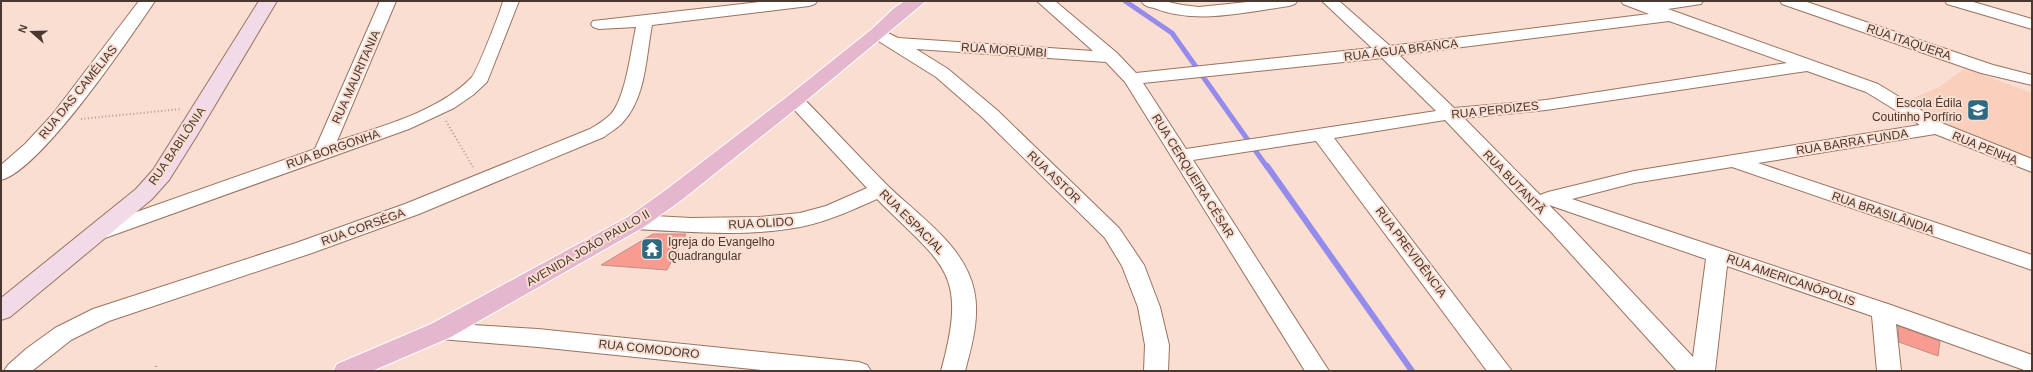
<svg xmlns="http://www.w3.org/2000/svg" width="2033" height="372" viewBox="0 0 2033 372" font-family="Arial,sans-serif">
<rect width="100%" height="100%" fill="#faded1"/>
<!-- built -->
<path fill="#fad0bc" d="M1965,68L2032,93V160L1937,121L1911,99L1941,86Z"/>
<g fill="none" stroke-linecap="round" stroke-linejoin="round">
<!-- stream-far1 -->
<path stroke="#958bed" stroke-width="5" d="M1125,1L1172,33L1267,167"/>
<!-- stream -->
<path stroke="#958bed" stroke-width="6" d="M1267,166L1412,371"/>
</g>
<!-- building -->
<path fill="#f89b90" stroke="#be8f89" d="M653,234H686L667,270L601,265Z
M1898,326L1940,341L1938,356L1899,342Z"/>
<g fill="none" stroke-linecap="round" stroke-linejoin="round">
<!-- street casing -->
<g stroke="#9b725f" stroke-width="2">
<path id="street" d="M139,1H155C129,39 41,170 1,180V165L25,144L52,115Z
M380,1H396L337,141C380,127 440,111 472,77C477,71 501,11 503,1H519L487,82L473,95L454,108L409,129L105,238L98,240L91,238L87,233L91,228L315,149Z
M769,1H817L815,4L809,6L652,25C646,56 646,98 623,122C618,128 610,132 604,137L419,214L312,253L109,321L71,340L32,371H4L8,365L26,349L55,328L93,309L296,243L405,204L590,129C597,125 605,120 611,114C626,97 631,49 636,27L599,29L593,27L591,24L593,21Z
M1037,1H1055L1117,53L1136,73L1372,48L1322,1H1339L1390,46L1649,14L1623,4L1621,1H1703L1701,4L1668,9L1878,84L1944,124L2032,159V172L1935,134L1758,163L2032,255V270L1732,167L1634,183L1572,199L1891,305L2032,355V371L2024,370L1896,324L1901,371H1877L1872,316L1727,266L1715,371H1677L1552,233L1445,120L1334,138L1512,371H1487L1316,141L1193,160L1329,371H1305L1125,82L1106,62L916,49L948,69L997,110L1119,228L1144,265L1160,307L1169,345L1168,371H1144L1145,345L1138,307L1122,266L1105,238L983,118L936,77L872,37L870,33L872,29L878,28L898,38L1093,51ZM1669,21L1787,63L1546,100L1454,108L1399,55ZM1382,58L1436,111L1186,149L1143,83ZM1807,71L1866,92L1920,125L1634,171L1548,192L1540,195L1464,118L1546,110ZM1549,205L1706,259L1693,357L1567,223Z
M1141,1H1164L1182,5L1199,7L1257,1H1297L1295,4L1289,6C1246,12 1197,25 1154,8C1149,7 1144,6 1141,1Z
M1780,1H1804L1993,65L2032,75V85L1981,73L1782,4Z
M1945,1H1970L2032,19V29L1947,4Z
M795,95L801,96C830,125 857,155 886,184C917,215 964,244 974,290C980,317 972,345 965,371H941C969,270 943,266 877,199C852,210 827,222 800,227C748,237 689,232 636,229L629,227L626,222L629,217L636,215L691,218L759,217L800,213L826,206L867,188L789,104L786,100L789,96Z
M440,323L538,329L859,362L867,365L871,371H772L538,347L440,339L432,337L428,331L432,325Z"/>
</g>
<!-- secondary casing -->
<g stroke="#9b725f" stroke-width="2">
<path id="secondary" d="M259,1H277L196,137L169,180L152,199L10,317L1,320V298L136,189L153,170Z"/>
</g>
<!-- primary casing -->
<g stroke="#fff" stroke-width="2">
<path id="primary" d="M905,1H926L802,104L683,199L644,227L449,338L372,371H333L337,364L431,324L628,217L667,189L788,96L872,29L894,8Z"/>
</g>
<!-- path-far1 -->
<path stroke="#b19a8e" stroke-width="2" stroke-dasharray="1 2.5" stroke-linecap="butt" d="M81,119L181,109
M446,121L473,167"/>
<!-- path -->
<path stroke="#b19a8e" stroke-width="2.5" stroke-dasharray="1 3.5" stroke-linecap="butt" d="M156,366L157,371"/>
<!-- street -->
<use href="#street" fill="#fff" fill-rule="evenodd"/>
<!-- secondary -->
<use href="#secondary" fill="#f2dbe7" fill-rule="evenodd"/>
<!-- primary -->
<use href="#primary" fill="#e5b7cf" fill-rule="evenodd"/>
</g>
<!-- icons -->
<defs>
<g id="school-square" transform="scale(1.15)"><rect x="-9" y="-9" width="18" height="18" rx="4" fill="#2d6980" stroke="#faded1"/><path d="M0-5L7-2L0 1L-7-2ZM-4 1L0 2.5L4 1V4Q0 6-4 4Z" fill="#fff"/></g>
<g id="temple-square" transform="scale(1.15)"><rect x="-9" y="-9" width="18" height="18" rx="4" fill="#2d6980" stroke="#faded1"/><path d="M0-6L5-2H3V0L6.5 2.5H4V6H1.5V3h-3V6H-4V2.5H-6.5L-3 0V-2H-5Z" fill="#fff"/></g>
</defs>
<g fill-rule="evenodd">
<use href="#school-square" x="1978" y="110"/>
<use href="#temple-square" x="652" y="249"/>
</g>
<g text-anchor="middle" dominant-baseline="central" stroke-width="4" stroke-linejoin="round" paint-order="stroke">
<!-- street labels -->
<g font-size="12" fill="#49382f" stroke="#faded1">
<text transform="translate(1909 42) rotate(19)">RUA ITAQUERA</text>
<text transform="translate(1004 50) rotate(4)">RUA MORUMBI</text>
<text transform="translate(1401 50) rotate(-7)">RUA ÁGUA BRANCA</text>
<text transform="translate(356 77) rotate(-66)">RUA MAURITANIA</text>
<text transform="translate(78 92) rotate(-51)">RUA DAS CAMÉLIAS</text>
<text transform="translate(1495 110) rotate(-6)">RUA PERDIZES</text>
<text transform="translate(1852 142) rotate(-9)">RUA BARRA FUNDA</text>
<text transform="translate(177 146) rotate(-56)">RUA BABILÔNIA</text>
<text transform="translate(1985 148) rotate(22)">RUA PENHA</text>
<text transform="translate(333 149) rotate(-19)">RUA BORGONHA</text>
<text transform="translate(1193 176) rotate(58)">RUA CERQUEIRA CÉSAR</text>
<text transform="translate(1054 177) rotate(44)">RUA ASTOR</text>
<text transform="translate(1514 182) rotate(46)">RUA BUTANTÃ</text>
<text transform="translate(1883 213) rotate(19)">RUA BRASILÂNDIA</text>
<text transform="translate(912 222) rotate(45)">RUA ESPACIAL</text>
<text transform="translate(761 223) rotate(-3)">RUA OLIDO</text>
<text transform="translate(363 227) rotate(-20)">RUA CORSÉGA</text>
<text transform="translate(588 248) rotate(-30)">AVENIDA JOÃO PAULO II</text>
<text transform="translate(1411 252) rotate(53)">RUA PREVIDÊNCIA</text>
<text transform="translate(1791 280) rotate(19)">RUA AMERICANÓPOLIS</text>
<text transform="translate(649 349) rotate(6)">RUA COMODORO</text>
</g>
<!-- poi labels -->
<g font-size="12" fill="#49382f" stroke="#faded1" text-anchor="end">
<text x="1962" y="103">Escola Édila<tspan x="1962" dy="14">Coutinho Porfírio</tspan></text>
<text x="668" y="242" text-anchor="start">Igreja do Evangelho<tspan x="668" dy="14">Quadrangular</tspan></text>
</g>
</g>
<!-- border -->
<rect width="2033" height="372" fill="none" stroke="#49382f" stroke-width="4"/>
<!-- north arrow -->
<g transform="translate(32 32) rotate(290)" stroke="#faded1" stroke-width="3" paint-order="stroke">
<path d="M0-3L7 15L0 10L-7 15Z" fill="#49382f"/>
<text y="-6" font-size="11" font-weight="bold" text-anchor="middle" fill="#49382f">N</text>
</g>
</svg>
